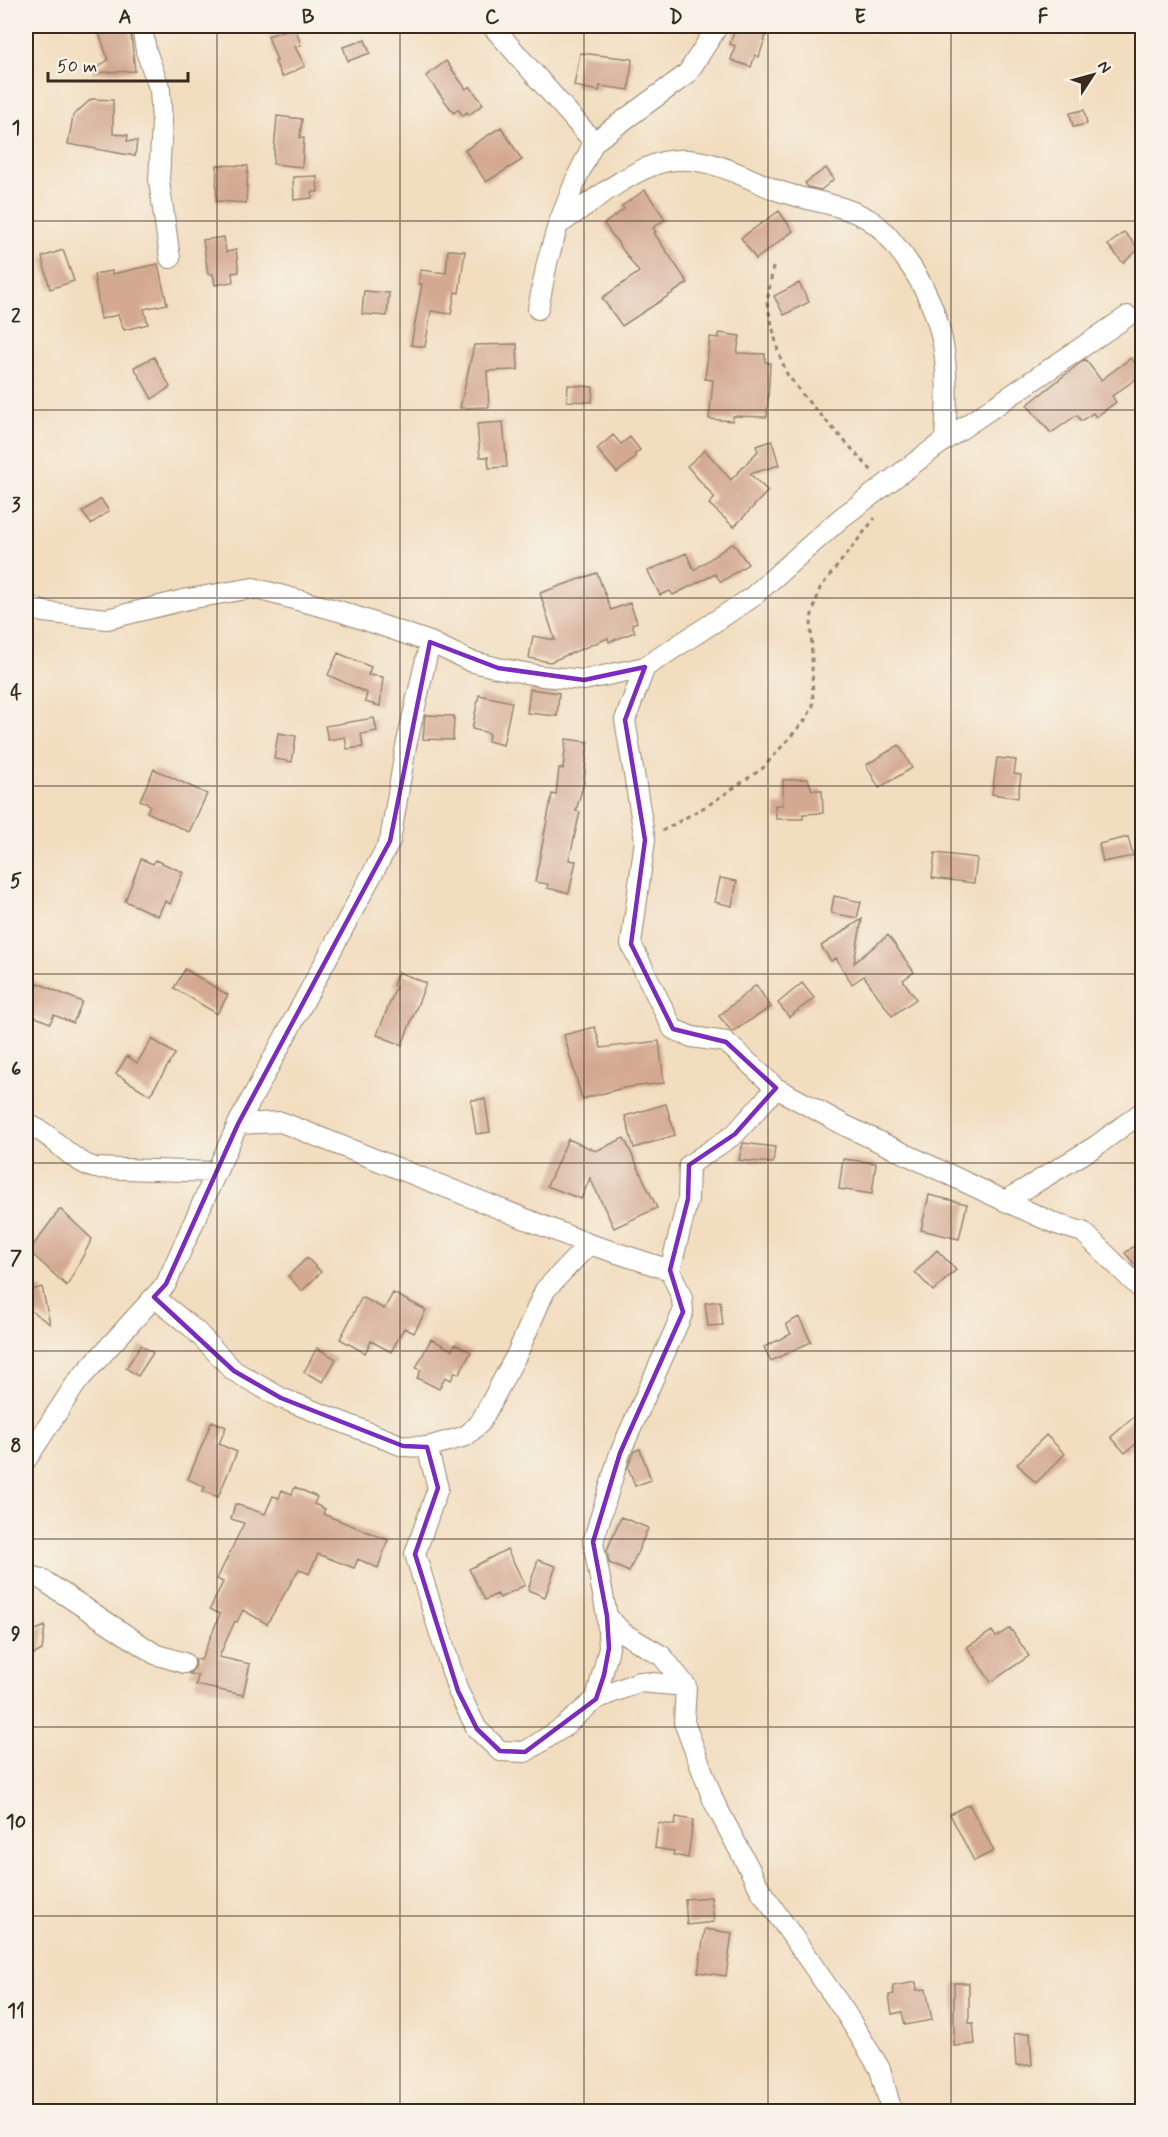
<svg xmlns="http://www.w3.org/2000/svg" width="1168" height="2137" viewBox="0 0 1168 2137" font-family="Mynerve,sans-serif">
<rect width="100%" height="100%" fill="#f7f3e8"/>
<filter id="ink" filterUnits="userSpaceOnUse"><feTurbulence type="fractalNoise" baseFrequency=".0167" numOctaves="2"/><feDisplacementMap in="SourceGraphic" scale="12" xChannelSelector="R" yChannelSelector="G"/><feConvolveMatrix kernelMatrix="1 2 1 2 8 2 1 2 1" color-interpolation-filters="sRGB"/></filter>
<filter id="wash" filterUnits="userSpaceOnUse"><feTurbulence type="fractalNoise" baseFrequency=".008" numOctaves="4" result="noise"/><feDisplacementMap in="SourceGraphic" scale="24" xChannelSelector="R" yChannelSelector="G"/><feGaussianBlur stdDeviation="1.35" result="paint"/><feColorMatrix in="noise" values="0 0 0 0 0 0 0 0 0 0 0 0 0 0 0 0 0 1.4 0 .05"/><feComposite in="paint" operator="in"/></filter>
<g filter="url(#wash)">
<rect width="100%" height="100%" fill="#f2ddbf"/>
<g id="blocks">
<!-- building -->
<path fill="#d4a991" d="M97,26H130L135,71L90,73L108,60Z
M736,26H769L759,57L755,55L751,67L731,60L735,46L730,44Z
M295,27L301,45L295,47L305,66L282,77L275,62L277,61L268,36Z
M365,40L370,53L348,61L343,47Z
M580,53L632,59L629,90L600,86L599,91L574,86Z
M446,61L466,89L470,86L483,104L469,115L467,112L463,116L458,109L454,113L426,76Z
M91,99L113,100V134L128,135L127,141H137L135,156L68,144L73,116Z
M1084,110L1087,124L1073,127L1070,113Z
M277,116L302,119L300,138H304L302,167L273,164Z
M501,127L522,160L486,182L465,150Z
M217,165L248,166L246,203L216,201Z
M826,168L834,179L821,190L808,187L805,183Z
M317,176L318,192H312V198L294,200L293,177Z
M645,190L665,219L653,228L656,232L654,233L688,283L622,326L602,298L639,272L604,224L624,209L622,206Z
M779,211L793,231L756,259L741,238Z
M1124,232L1139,249L1123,263L1108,245Z
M224,237L226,252L236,250L239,272L232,273L233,282L215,285L213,274H208L203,240Z
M63,250L74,281L50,289L42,257Z
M448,250L465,251L459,293L455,292L451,314L431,311L425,347L411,345L422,284H419L420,270L446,273Z
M158,264L167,304L144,309L148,324L124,330L118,315L101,319L94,274L112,271V274Z
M799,283L809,302L784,315L774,296Z
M364,291L389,293L387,316L362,314Z
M719,333L740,336L737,353L765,354V362L770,363L767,417L733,416V421L709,419L713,380L705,379L707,362L710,337L719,338Z
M517,344L518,370L487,371L489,407L460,408L474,345Z
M154,357L170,387L152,399L134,367Z
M1131,358L1143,374L1112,396L1116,402L1096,417L1093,413L1081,421L1077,415L1051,433L1027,405L1085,359L1101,380Z
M568,385L593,387L592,402L567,401Z
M503,422L507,467L489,468L488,457H480L477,424Z
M613,435L621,444L630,437L640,450L634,455L636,457L617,473L597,449Z
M772,441L779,465L750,474L768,491L734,527L709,504L715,498L687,466L705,450L731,480L758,451L756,446Z
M101,499L109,511L91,524L82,512Z
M733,543L748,564L721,582L715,574L673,595L670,591L660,595L648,571L686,553L694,570Z
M597,573L611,610L630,603L637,622L632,624L635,632L609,642L608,638L550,662L529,658L533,636L555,640L540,593Z
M338,653L371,667L368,675L383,677L380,706L365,702L367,693L328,675Z
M530,689L559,693L557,716L527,713Z
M479,695L512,702L503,745L488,741L489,733L472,729Z
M425,715L454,716L453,740L423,739Z
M374,718L377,731L361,734L363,747L347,749L345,737L328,740L325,726Z
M278,733L296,736L292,762L274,759Z
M566,739L588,742L584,782L576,811L580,812L569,860L576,861L569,893L547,888L548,884L535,882L552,794L556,795L559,768L563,769Z
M899,745L912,768L879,788L866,765Z
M997,758L1016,760L1014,774L1021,775L1018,798L992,794Z
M154,769L207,794L189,832L147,812L150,805L140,800Z
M808,779L812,790H822L823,813L803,814V819H776L775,805H783V780Z
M1128,837L1133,856L1103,862L1099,844Z
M935,853L977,858L974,883L932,878Z
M141,859L153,864L155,860L183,872L170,904L165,901L158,916L125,901Z
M720,878L737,881L732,906L715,902Z
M834,896L861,902L857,918L831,913Z
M862,919L854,963L888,935L914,972L903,980L916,999L892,1016L864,976L852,984L836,958L831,961L821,946Z
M185,969L228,995L217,1014L174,988Z
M398,972L426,983L402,1045L377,1035L396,987L393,985Z
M26,978L82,1002L73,1023L54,1015L50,1023L26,1013Z
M802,983L814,998L789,1017L778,1003Z
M756,985L771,1007L732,1032L719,1016Z
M595,1027L601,1048L659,1041L664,1083L623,1088L582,1099L564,1035Z
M152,1039L175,1054L150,1095L116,1074L127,1056L137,1063Z
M485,1099L490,1132L476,1134L471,1100Z
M666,1104L675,1135L634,1148L625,1116Z
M624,1138L657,1208L614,1228L590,1178L581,1199L547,1186L568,1139L596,1151Z
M743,1143L775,1147L773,1163L739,1160Z
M843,1159L876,1163L872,1194L839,1189Z
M929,1195L967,1204L959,1239L921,1230Z
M60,1209L92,1239L67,1286L29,1251Z
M1143,1239V1274L1125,1253Z
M937,1250L956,1270L933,1291L915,1272Z
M307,1258L321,1272L302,1291L288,1276Z
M42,1287L50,1324L26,1307V1292Z
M393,1293L426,1310L414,1333L404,1328L391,1352L371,1341L365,1353L340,1339L362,1297L384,1309Z
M720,1301L723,1325L708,1326L705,1303Z
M799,1317L811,1342L771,1361L764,1347L791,1334L786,1324Z
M431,1339L452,1350L455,1344L471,1352L459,1374L455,1372L451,1380L445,1377L439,1389L417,1378L421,1370L416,1368Z
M141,1345L153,1353L138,1376L126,1368Z
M317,1348L336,1359L323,1382L304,1372Z
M1135,1416L1143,1425V1438L1125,1453L1111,1437Z
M212,1421L226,1427L219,1444L237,1452L218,1497L203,1491L205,1487L188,1479Z
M1046,1435L1065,1454L1036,1483L1017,1464Z
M640,1449L651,1480L635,1486L628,1467L634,1451Z
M295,1487L317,1497L314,1504L325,1509L323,1514L388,1540L378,1568L358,1559L354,1568L318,1554L309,1574L299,1569L267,1624L243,1610L237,1622L235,1621L219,1657L250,1664L243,1695L196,1685L198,1675L189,1674L195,1667V1659L201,1660L220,1614L210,1609L223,1582L217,1579L244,1523L231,1519L235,1504L265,1514L273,1496L279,1498L282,1490L292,1494Z
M621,1517L648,1528L629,1572L609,1563L607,1550Z
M507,1549L525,1585L500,1598L497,1594L485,1600L469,1569Z
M538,1560L556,1566L545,1597L528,1590Z
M45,1626L42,1650L26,1659V1634Z
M1010,1628L1029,1656L991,1682L967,1647L992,1631L996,1637Z
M969,1804L994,1851L974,1861L950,1814Z
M676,1817L693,1820L688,1858L673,1855L674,1851L655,1848L658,1823L675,1825Z
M711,1897L714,1922L687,1925L685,1899Z
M705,1929L732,1933L726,1976L698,1972Z
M916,1982L917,1990L926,1989L932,2020L905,2025L902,2012L892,2014L889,1995L894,1994L893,1986Z
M954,1983H969V2023H973L975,2044L954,2046Z
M1030,2033L1032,2065L1016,2066L1014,2034Z"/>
</g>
</g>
<g filter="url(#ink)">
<use href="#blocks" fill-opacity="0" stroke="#96846e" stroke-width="1.5"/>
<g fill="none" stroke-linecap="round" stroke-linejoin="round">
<!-- minor casing -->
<g stroke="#96846e" stroke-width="22">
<path id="minor" d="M142,26L146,51L160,90L162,121L159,181L170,258
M492,26L594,142
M558,225C588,205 628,171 663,162C702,152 742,176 776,190C805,201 841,203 868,219C884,228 894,244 905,258C949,319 949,368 945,440
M538,309L547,263L558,225L577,177L594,142L687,74L718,26
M26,604L43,612L107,619L188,599L253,588L339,611L430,642L470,661L498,668L542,676L584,680L645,667L751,598L841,518L945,440L1128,316
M645,667L625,720L645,840L631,944L673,1029L692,1037L726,1042L776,1088L846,1126L1005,1201L1056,1224L1083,1232L1142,1290
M26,1124C53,1133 68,1160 95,1168L214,1172
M238,1124L281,1122L589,1244
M1005,1201L1096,1146L1142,1112
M670,1270L682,1298L683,1312L620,1453L593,1542L607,1616L623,1633L662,1656L686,1686L684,1722L714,1802L761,1891L845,2012L880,2069L892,2112
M154,1297L195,1330L234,1371L281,1398L403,1446L427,1447L466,1436L480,1423L517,1354L545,1290L589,1244L670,1270L688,1199L689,1165L735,1134L776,1088
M427,1447L438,1488L415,1554L458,1691L477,1729L500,1751L525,1752L562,1728L596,1699L639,1682L686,1686
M26,1460L77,1382L166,1284L238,1124L390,841L406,746L430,642
M26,1575L41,1579L155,1654L184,1663
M596,1699L609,1648L607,1616"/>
</g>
<!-- path -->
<path stroke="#96846e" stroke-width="3" stroke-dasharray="4.5 4.5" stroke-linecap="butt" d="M773,267L767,303L778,351L787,374L806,399L872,471
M662,831L710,804L763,768L806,719L813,706L811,618L820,588L875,518"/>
<!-- minor -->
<use href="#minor" stroke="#fff" stroke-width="20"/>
</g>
</g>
<!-- marked area -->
<path fill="none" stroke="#7b2cbf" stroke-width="4.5" stroke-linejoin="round" d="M430,642L498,668L584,680L645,667L625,720L645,840L631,944L673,1029L726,1042L776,1088L735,1134L689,1165L688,1199L670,1270L683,1312L620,1453L593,1542L607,1616L609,1648L604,1675L596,1699L525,1752L500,1751L477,1729L458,1691L415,1554L438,1488L427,1447L403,1446L281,1398L234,1371L154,1297L166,1284L238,1124L390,841Z"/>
<!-- grid -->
<path fill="none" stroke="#3b2a1e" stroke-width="1.5" stroke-opacity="0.55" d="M217,26V2112M400,26V2112M584,26V2112M768,26V2112M951,26V2112M26,221H1142M26,410H1142M26,598H1142M26,786H1142M26,974H1142M26,1163H1142M26,1351H1142M26,1539H1142M26,1727H1142M26,1916H1142"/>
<!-- margin -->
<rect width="1168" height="2137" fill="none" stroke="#f7f3e8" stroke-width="66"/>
<!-- north arrow -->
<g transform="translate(1093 75) rotate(54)" stroke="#f7f3e8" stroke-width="4.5" paint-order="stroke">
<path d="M0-4.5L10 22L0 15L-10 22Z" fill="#3b2a1e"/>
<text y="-9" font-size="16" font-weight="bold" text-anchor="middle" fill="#3b2a1e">N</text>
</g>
<!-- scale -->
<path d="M48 72v9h140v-9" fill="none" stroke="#3b2a1e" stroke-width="3"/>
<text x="57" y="72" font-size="18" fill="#3b2a1e" stroke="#f7f3e8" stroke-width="4.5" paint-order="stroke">50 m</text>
<rect x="33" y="33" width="1102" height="2071" fill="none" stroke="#3b2a1e" stroke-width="2"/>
<g font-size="20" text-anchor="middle" font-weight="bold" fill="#3b2a1e">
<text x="125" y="23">A</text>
<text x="308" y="23">B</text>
<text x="492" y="23">C</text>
<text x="676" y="23">D</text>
<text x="860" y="23">E</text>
<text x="1043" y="23">F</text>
<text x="16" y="134">1</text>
<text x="16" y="322">2</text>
<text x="16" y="511">3</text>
<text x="16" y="699">4</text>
<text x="16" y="887">5</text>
<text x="16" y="1075">6</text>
<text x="16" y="1264">7</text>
<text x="16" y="1452">8</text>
<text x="16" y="1640">9</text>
<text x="16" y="1828">10</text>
<text x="16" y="2017">11</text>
</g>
</svg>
